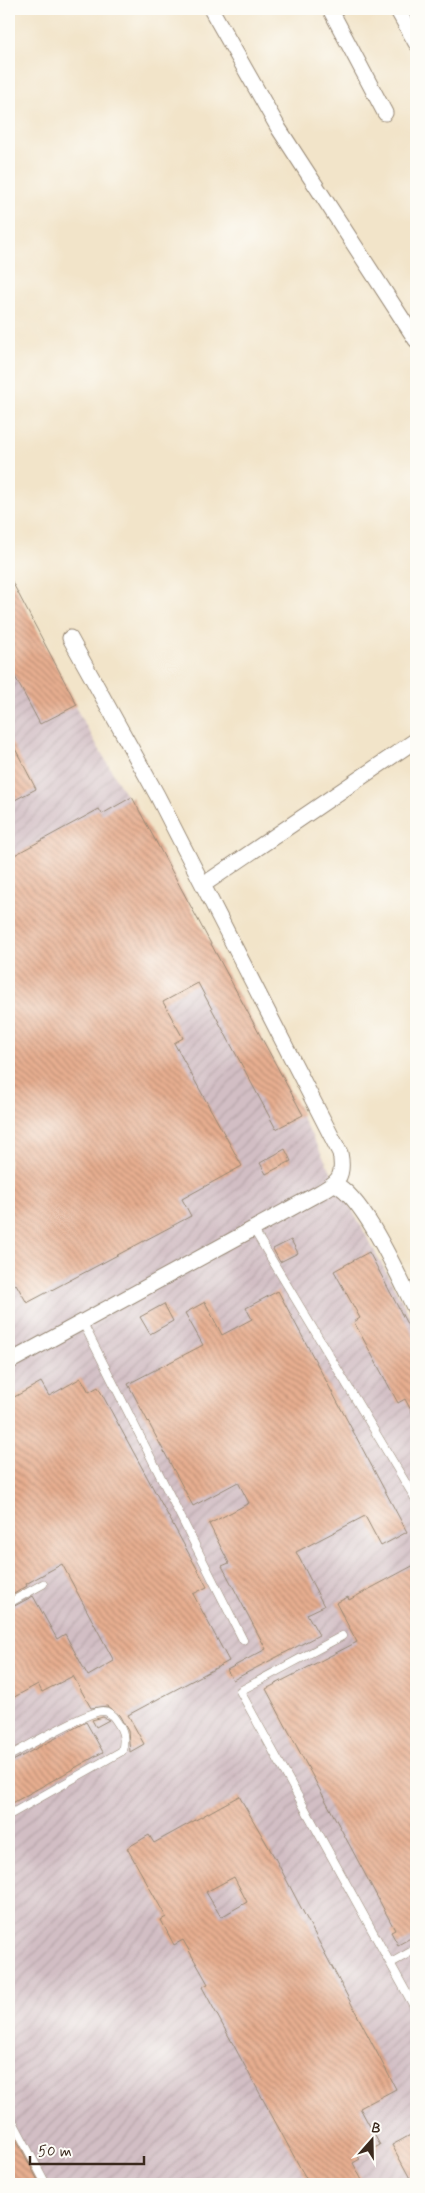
<svg xmlns="http://www.w3.org/2000/svg" width="425" height="2193" viewBox="0 0 425 2193" font-family="Mynerve,sans-serif">
<defs>
<pattern id="industrial-furrows" width="10" height="10" patternUnits="userSpaceOnUse" patternTransform="scale(1.25)"><rect width="10" height="10" fill="#d2bec4"/><path d="M-1 1l2-2M0 10L10 0M9 11l2-2" fill="none" stroke="#b5a3a8"/></pattern>
<pattern id="building-back-hatch" width="6" height="6" patternUnits="userSpaceOnUse" patternTransform="scale(1.25)"><rect width="6" height="6" fill="#e7ae90"/><path d="M-1 5l2 2M0 0l6 6M5-1l2 2" fill="none" stroke="#bc8e75"/></pattern>
</defs>
<rect width="100%" height="100%" fill="#fdfcf7"/>
<filter id="ink" filterUnits="userSpaceOnUse"><feTurbulence type="fractalNoise" baseFrequency=".02" numOctaves="2"/><feDisplacementMap in="SourceGraphic" scale="10" xChannelSelector="R" yChannelSelector="G"/><feConvolveMatrix kernelMatrix="1 2 1 2 8 2 1 2 1" color-interpolation-filters="sRGB"/></filter>
<filter id="wash" filterUnits="userSpaceOnUse"><feTurbulence type="fractalNoise" baseFrequency=".0096" numOctaves="4" result="noise"/><feDisplacementMap in="SourceGraphic" scale="20" xChannelSelector="R" yChannelSelector="G"/><feGaussianBlur stdDeviation="1.12" result="paint"/><feColorMatrix in="noise" values="0 0 0 0 0 0 0 0 0 0 0 0 0 0 0 0 0 1.4 0 .05"/><feComposite in="paint" operator="in"/></filter>
<g filter="url(#wash)">
<rect width="100%" height="100%" fill="#f2e4c9"/>
<!-- industrial -->
<path fill="url(#industrial-furrows)" d="M9,592L128,799L416,1327V2184H9Z"/>
<g id="blocks">
<!-- building -->
<path fill="url(#building-back-hatch)" fill-rule="evenodd" d="M9,576L77,705L40,724L13,673L9,675Z
M9,737L36,789L9,803Z
M132,797L303,1115L276,1129L198,983L163,1002L183,1038L174,1043L242,1166L182,1199L191,1216L27,1303L16,1284L13,1286L9,1279V858L99,809L102,814Z
M285,1149L291,1161L266,1174L260,1163Z
M291,1240L298,1253L280,1262L273,1249Z
M369,1252L416,1341V1420L405,1399L398,1403L354,1322L360,1318L334,1271Z
M278,1291L407,1532L381,1546L365,1516L296,1552L324,1606L307,1614L319,1635L233,1680L227,1670L266,1649L222,1566L229,1563L209,1524L249,1503L238,1482L193,1506L128,1384L203,1345L185,1313L205,1302L222,1335L252,1319L246,1308Z
M164,1304L173,1321L150,1334L140,1317Z
M81,1378L89,1392L98,1387L207,1587L193,1594L229,1661L128,1715L144,1744L130,1752L128,1731L119,1715L107,1706L91,1708L73,1676L42,1692L38,1684L9,1700V1609L33,1596L57,1639L65,1634L88,1676L114,1661L62,1564L26,1584L27,1586L9,1597V1400L41,1382L49,1396Z
M416,1564V1935L398,1945L391,1932L395,1930L266,1689L357,1642L336,1603L348,1597L349,1600Z
M103,1717L109,1720L96,1727L92,1720Z
M86,1722L103,1752L9,1805V1763Z
M239,1796L275,1858L396,2089L360,2108L380,2145L358,2157L360,2159L353,2163L364,2184H309L202,1987L208,1984L183,1940L174,1945L161,1920L166,1917L127,1848L149,1835L154,1843ZM234,1877L247,1902L221,1917L206,1892Z
M9,2126L40,2184H9Z
M416,2132V2184H413L392,2145Z"/>
</g>
</g>
<g filter="url(#ink)">
<use href="#blocks" fill-opacity="0" stroke="#968774" stroke-width="1"/>
<g fill="none" stroke-linecap="round" stroke-linejoin="round">
<!-- lane casing -->
<g stroke="#968774" stroke-width="9">
<path id="lane" d="M254,1230L416,1500
M83,1323L243,1640
M9,1603L43,1584
M342,1636L240,1691L416,2010
M9,1756C25,1748 89,1710 103,1711C110,1711 114,1717 117,1722C124,1732 125,1740 122,1751L9,1815
M391,1963L416,1949
M9,2114L46,2184"/>
</g>
<!-- street casing -->
<g stroke="#968774" stroke-width="17">
<path id="street" d="M211,9L279,129L416,340
M330,9L385,113
M397,9L416,43
M203,885L416,740
M335,1184C365,1198 400,1280 416,1311
M9,1362L317,1194C337,1183 345,1178 340,1153L157,795L70,638"/>
</g>
<!-- lane -->
<use href="#lane" stroke="#fff" stroke-width="8"/>
<!-- street -->
<use href="#street" stroke="#fff" stroke-width="15"/>
</g>
</g>
<!-- margin -->
<rect width="425" height="2193" fill="none" stroke="#fdfcf7" stroke-width="30"/>
<!-- north arrow -->
<g transform="translate(372 2140) rotate(20)" stroke="#fdfcf7" stroke-width="4" paint-order="stroke">
<path d="M0-4L9 19L0 12L-9 19Z" fill="#3b2a1e"/>
<text y="-8" font-size="14" font-weight="bold" text-anchor="middle" fill="#3b2a1e">B</text>
</g>
<!-- scale -->
<path d="M30 2156v8h114v-8" fill="none" stroke="#3b2a1e" stroke-width="2.5"/>
<text x="38" y="2156" font-size="15" fill="#3b2a1e" stroke="#fdfcf7" stroke-width="4" paint-order="stroke">50 m</text>
</svg>
